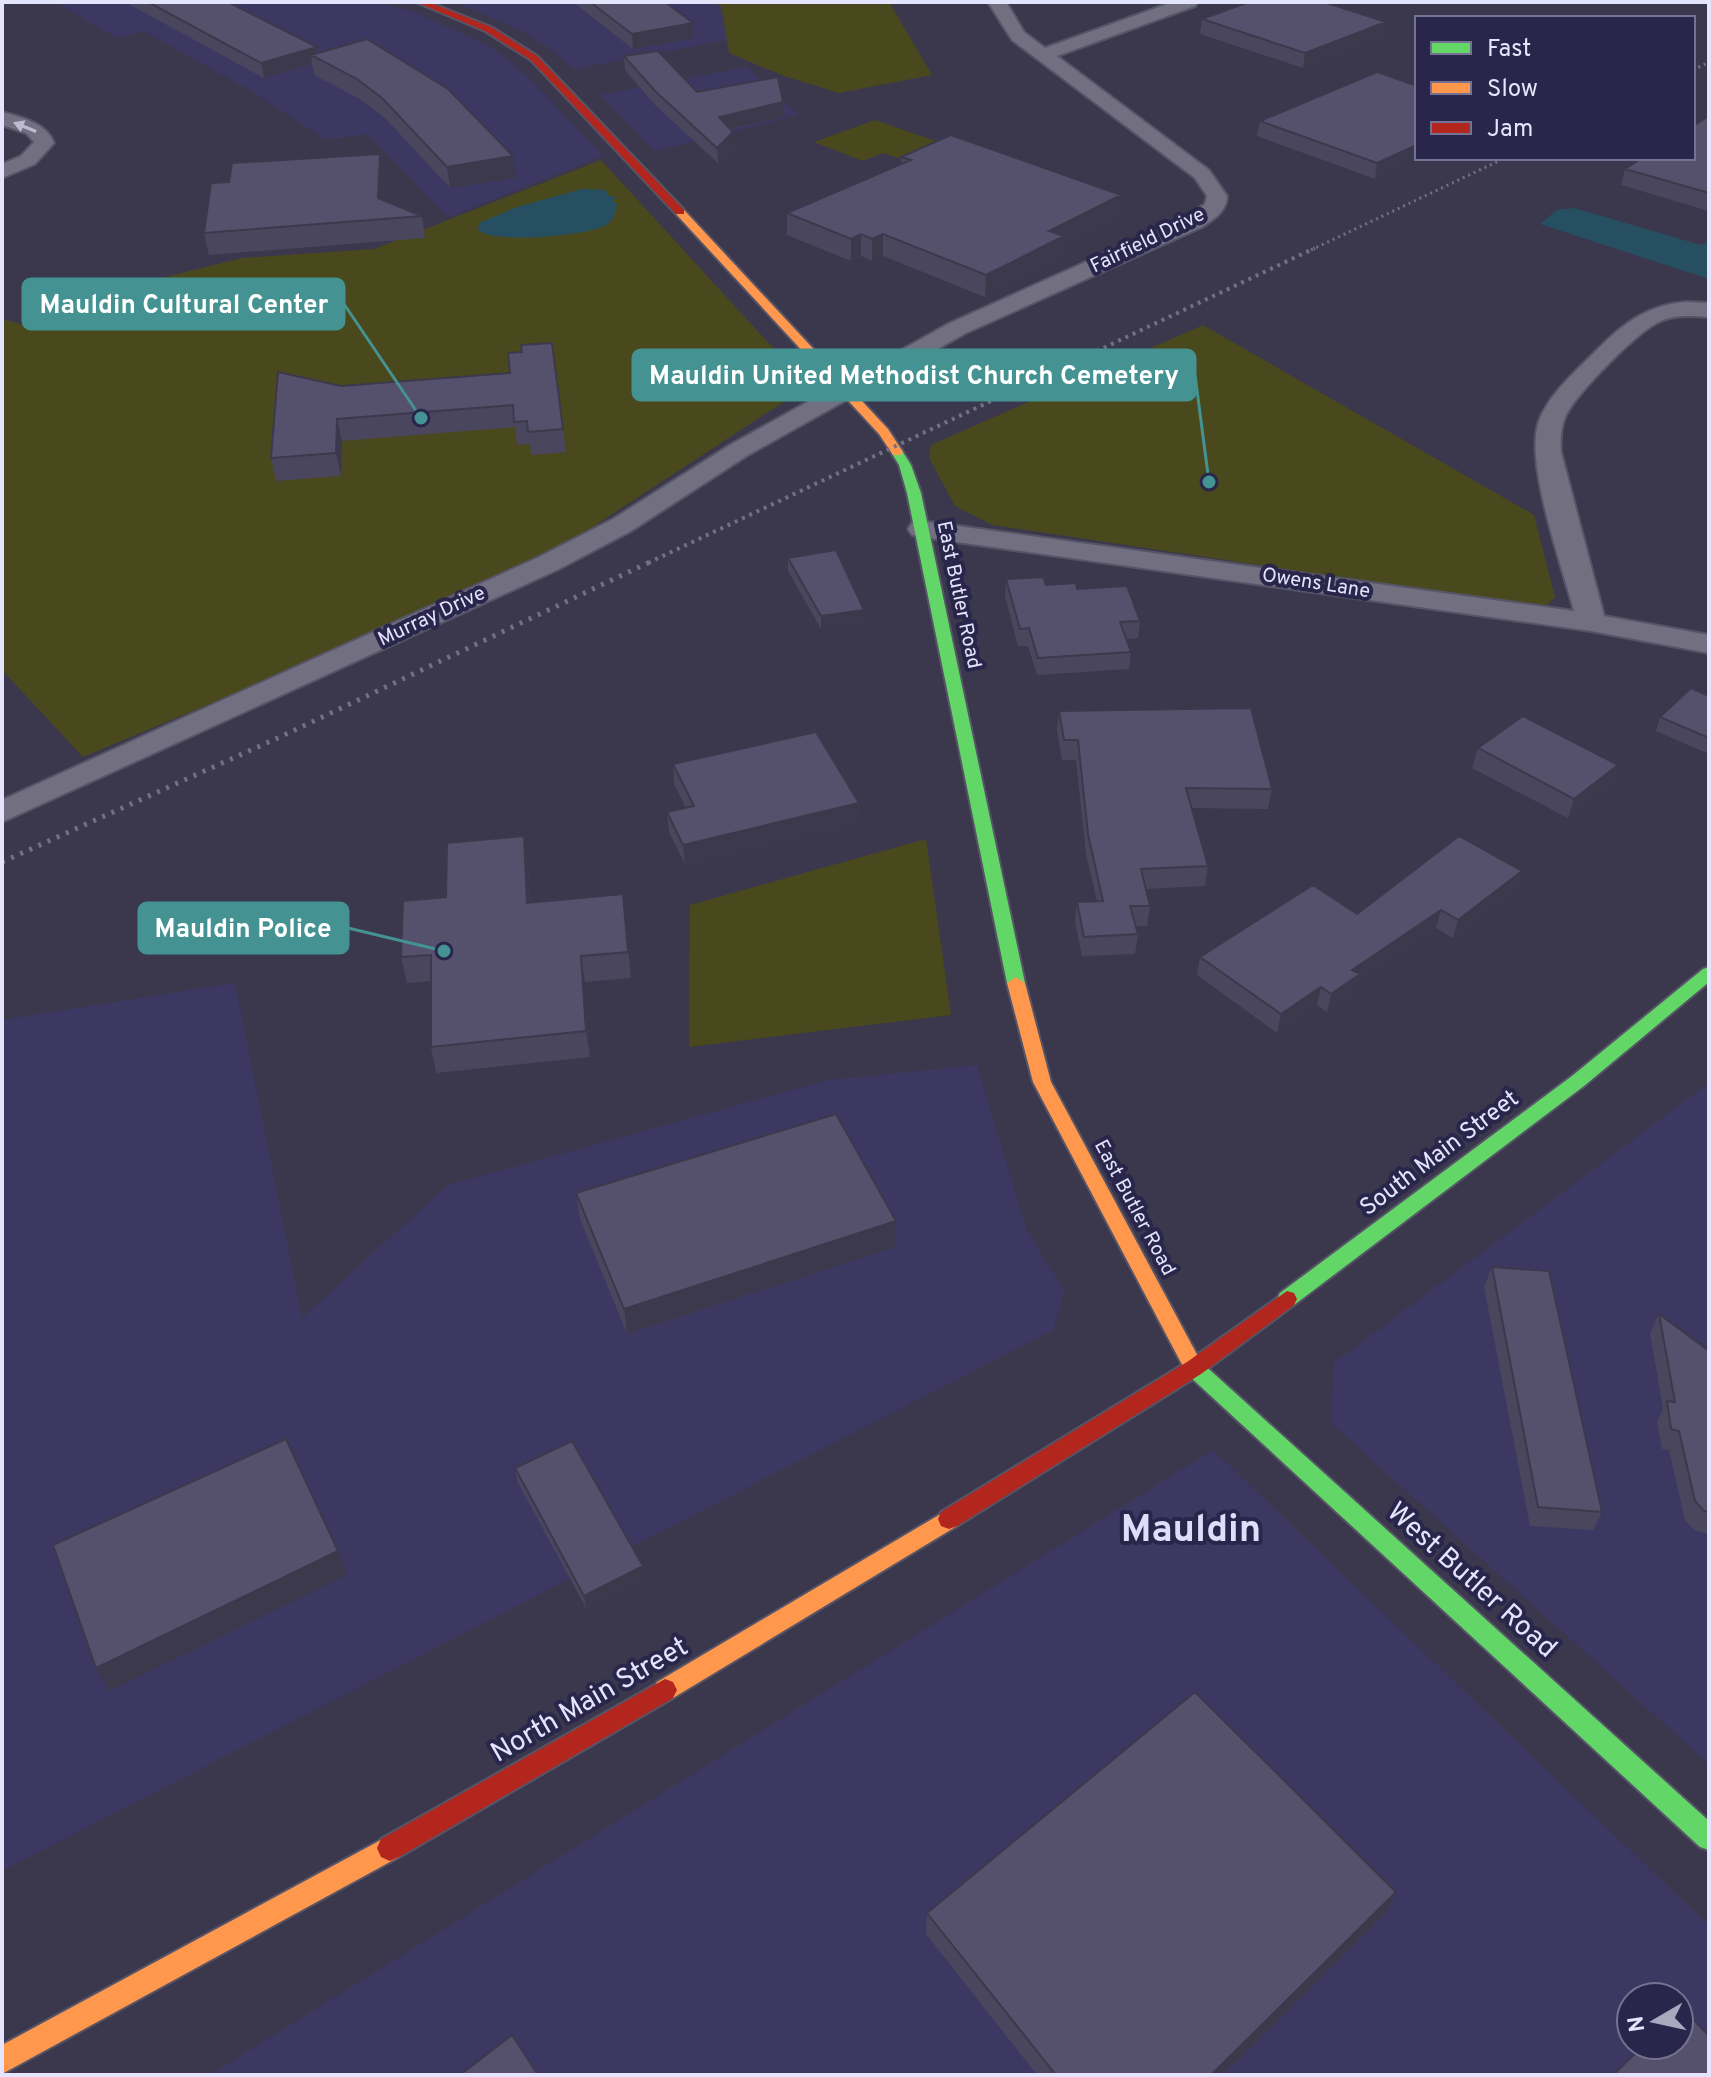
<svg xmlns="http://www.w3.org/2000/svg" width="1711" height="2077" viewBox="0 0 1711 2077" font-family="Overpass,sans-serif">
<rect width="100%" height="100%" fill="#3b384e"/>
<!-- built -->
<path fill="#3d3861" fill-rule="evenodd" d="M67,2H378L417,13L490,46L527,76L603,156L448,217L368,134L326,140L253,92L144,31L117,38L59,4Z
M454,2H711L721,6L727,40L574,69L545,45L518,29Z
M747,67L798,115L655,151L600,95Z
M235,983L302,1318L448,1185L829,1080L977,1065L1026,1229L1064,1291L1053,1330L2,1871V1020Z
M1709,1083V1764L1331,1423L1334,1363Z
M1213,1450L1709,1926V2075H210ZM1631,1997H1679V2045H1631Z"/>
<!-- green -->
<path fill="#4a481d" d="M711,2H889L932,75L839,93L784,76L729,53L721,6Z
M875,120L953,147L914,163L883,153L863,161L814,142Z
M601,160L808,386L573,540L248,688L83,757L2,670V319L46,331L145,282L242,258L374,249Z
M1203,325L1534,515L1555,597L1544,608L992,525L955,506L929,458L931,445Z
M926,839L951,1015L689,1047L690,905Z"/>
<!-- water -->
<path fill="#265062" d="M582,189L606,190L607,195L616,197L612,202L617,203C616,212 614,220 606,225C588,236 493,244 478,230L479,223L517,207Z
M1574,208L1701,245L1709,242V279L1540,224L1557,210Z"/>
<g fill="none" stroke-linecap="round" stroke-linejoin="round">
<!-- street casing -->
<g stroke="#565467" stroke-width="4">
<path id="street" d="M988,2H1006L1024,32L1045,48L1173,2H1198L1195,6L1057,56L1209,170L1227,196C1227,211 1214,219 1202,227L966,333L748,455L631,531L557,570L2,822V800L537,558L613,519L730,445L950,323L1186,217L1205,204L1207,196L1195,178L1012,40Z
M2,112C21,117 47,123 54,143L35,164L2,178V164L21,156L34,142L26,133L2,125Z
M1686,302L1709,303V317C1693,316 1674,314 1659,322C1637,332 1578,392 1566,415C1561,426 1560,439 1561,452L1604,616L1709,635V653L1591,631L921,537L912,535L908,529L912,523L921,521L1574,611C1562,566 1524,462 1539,421C1549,394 1577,370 1597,350C1624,323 1647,305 1686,302Z"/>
</g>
<!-- fast casing -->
<g stroke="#565467" stroke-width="4">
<path id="fast" d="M897,448L901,449L911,465L921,493L1025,983L1016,989L1007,983L907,493L899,465L891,452Z
M1709,967V982L1584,1086L1294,1305L1287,1307L1280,1305L1277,1299L1280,1293L1572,1076L1703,969Z
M1194,1359L1201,1362L1709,1821V1850L1700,1847L1187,1374L1184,1368L1187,1362Z"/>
</g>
<!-- slow casing -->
<g stroke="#565467" stroke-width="4">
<path id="slow" d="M676,210H684L888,429L903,452L901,455H893L879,434L676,214Z
M1016,977L1025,983L1051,1082L1201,1362L1204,1368L1201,1374L1194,1377L1187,1374L1033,1082L1007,983Z
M949,1509L957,1512L960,1519L957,1526L673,1698L665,1701L657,1698L653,1690L657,1682Z
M390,1835L399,1839L403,1848L399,1857L2,2074V2045Z"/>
</g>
<!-- jam casing -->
<g stroke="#565467" stroke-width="4">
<path id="jam" d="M416,2H428L491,27L537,56L684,210V214H676L531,60L485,31Z
M1287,1291L1294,1293L1297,1299L1294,1305L1201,1374L957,1526L949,1529L941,1526L938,1519L941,1512L1187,1362Z
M665,1679L673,1682L677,1690L673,1698L399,1857L390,1861L381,1857L377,1848L381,1839Z"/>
</g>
<!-- street -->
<use href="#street" fill="#716f80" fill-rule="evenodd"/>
<!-- fast -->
<use href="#fast" fill="#63d668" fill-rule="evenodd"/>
<!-- slow -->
<use href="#slow" fill="#ff974d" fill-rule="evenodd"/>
<!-- jam -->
<use href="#jam" fill="#b3261e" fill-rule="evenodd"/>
<!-- rail-far2 -->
<path stroke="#727181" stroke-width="3" stroke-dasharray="2 4" stroke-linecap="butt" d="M1693,70L1709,62
M1311,250L1505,158"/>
<!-- rail-far1 -->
<path stroke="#727181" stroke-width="4" stroke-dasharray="3 5" stroke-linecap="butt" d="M648,563L1315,248"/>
<!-- rail -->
<path stroke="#727181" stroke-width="5" stroke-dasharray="3 7" stroke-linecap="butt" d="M2,862L280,737L652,561"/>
</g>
<!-- wall -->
<path fill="#49465e" d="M125,2H228L317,47L318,53L516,178L450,188L386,119L360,99L314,75L312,64L264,78Z
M573,2H665L694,38L633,49Z
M1202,19L1384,36L1303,68L1200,34Z
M624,56L697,92L783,102V117L731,129L734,147L718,163L655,105L625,70Z
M1417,86L1375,179L1257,136L1260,121Z
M1709,116V211L1621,185L1625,169Z
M380,154L383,175L382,200L422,216L425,238L209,255L204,233L229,182Z
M901,157L1119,216L1064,244L1063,258L985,297L883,256L872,261L861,256L851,261L787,235V213L901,164Z
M552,343L566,452L531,455L530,444L517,445L515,427L342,441L341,476L276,481L271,458L341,386L510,373L522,352Z
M788,558L864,623L821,629L788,571Z
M1006,579L1046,585L1140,621L1138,638L1127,639L1131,652L1129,669L1037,675L1028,646H1018L1005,596Z
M1709,696V754L1656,731L1660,717Z
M1059,711L1272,789L1268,809L1192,808L1208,866L1205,886L1145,889L1150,906L1147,926H1135L1138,934L1135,954L1082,956L1075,922L1077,902L1097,901L1086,854L1076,760H1062L1057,730Z
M1478,748L1618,765L1611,784L1568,818L1472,768Z
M673,764L859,803L858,823L685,864L669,832L667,812L686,808L674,784Z
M528,862L530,902L623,894L631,978L585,982L590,1057L436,1073L431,1047V981L407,983L401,957L446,897Z
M1522,871L1516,888L1453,938L1436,928L1358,981L1355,992L1327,1012L1317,1005L1277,1033L1197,975L1200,957Z
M576,1193L895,1247L627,1334L580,1219Z
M1492,1267L1602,1512L1593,1530L1530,1526L1484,1287Z
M1659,1314L1709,1351V1534L1694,1530L1685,1520L1669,1450L1662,1449L1657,1421L1663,1409L1650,1333Z
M515,1468L643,1566L645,1579L586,1608L517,1481Z
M927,1913H1386L1223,2075H1037L926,1934Z"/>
<!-- shaded-wall -->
<path fill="#3c394c" d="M1386,22L1384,36L1303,68L1305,53Z
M693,23L694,38L633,49L632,34Z
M317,47L319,59L311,55L312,64L264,78L261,63Z
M783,102V117L720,131L719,117Z
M733,132L734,147L718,163L717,148Z
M1417,145V158H1421L1375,179L1377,163Z
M380,154L383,175L381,219L378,198Z
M513,156L516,178L450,188L447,167Z
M1121,195L1119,216L1064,244L1063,258L985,297L986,275L1049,231Z
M861,234V256L851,261V239Z
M883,234V256L872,261V239Z
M337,419L342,441L341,476L336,453Z
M864,610V623L821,629V616Z
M1618,765L1611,784L1568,818L1574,799Z
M859,803L858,823L685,864L683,845Z
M524,836L528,862L531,929L527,903Z
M1522,871L1516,888L1453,938L1458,920Z
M1441,910L1436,928L1358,981L1355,992L1327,1012L1331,994L1352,970Z
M581,956L585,982L590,1057L586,1031Z
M1321,987L1317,1005L1277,1033L1281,1014Z
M896,1221L895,1247L627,1334L624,1309Z
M338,1551L347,1575L109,1691L96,1668Z
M643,1566L645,1579L586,1608L584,1596Z
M1396,1892L1386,1913L1223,2075H1211Z"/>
<!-- building -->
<path fill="#55516d" stroke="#3c394c" stroke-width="2" d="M148,2H228L317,47L261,63Z
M590,2H665L693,23L632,34Z
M1249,2H1324L1386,22L1305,53L1202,19Z
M367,39L448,89L513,156L447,167L382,98L357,79L311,55Z
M658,51L697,92L778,77L783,102L719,117L733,132L717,148L654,90L624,56Z
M1377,72L1417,86V145L1377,163L1260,121Z
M1709,116V193L1625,169L1642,158H1693V126Z
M951,135L1121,195L1049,231L1064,236L986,275L883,234L872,239L861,234L851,239L787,213L911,160L901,157Z
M380,154L378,198L422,216L204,233L211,183L229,182L232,163Z
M552,343L563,429L528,432L527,421L514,422L513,405L337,419L336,453L271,458L278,372L341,386L510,373L508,353L522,352L521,345Z
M836,550L864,610L821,616L788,558Z
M1043,577L1046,585L1076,583L1077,589L1127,586L1140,621L1120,622L1131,652L1038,658L1029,628L1020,629L1006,579Z
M1691,688L1709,696V738L1660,717Z
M1251,708L1272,789L1186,788L1208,866L1141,869L1150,906H1130L1138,934L1084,937L1077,902L1103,901L1088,834L1078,740H1064L1059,711Z
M1523,716L1618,765L1574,799L1478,748Z
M816,732L859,803L683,845L667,812L694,806L673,764Z
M524,836L527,903L623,894L628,952L581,956L586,1031L431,1047V955L401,957L403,901L446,897L447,843Z
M1459,836L1522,871L1458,920L1441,910L1352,970L1360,974L1331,994L1321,987L1281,1014L1200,957L1313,885L1357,914Z
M836,1114L896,1221L624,1309L576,1193Z
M1492,1267L1549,1271L1602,1512L1538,1507Z
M1659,1314L1709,1351V1512L1704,1511L1695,1501L1679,1431L1671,1429L1667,1401L1675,1402Z
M286,1439L338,1551L96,1668L53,1545Z
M572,1441L643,1566L584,1596L515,1468Z
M1195,1692L1396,1892L1211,2075H1056L927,1913Z
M1683,2009L1709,2036V2075H1613L1644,2045H1679V2012Z
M512,2035L538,2075H460Z"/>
<!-- one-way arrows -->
<defs><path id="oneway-solid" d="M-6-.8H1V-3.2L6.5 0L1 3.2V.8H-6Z" transform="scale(2)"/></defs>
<use fill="#bcbbd1" href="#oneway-solid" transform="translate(25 127) rotate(-158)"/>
<g text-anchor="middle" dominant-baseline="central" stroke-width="8" stroke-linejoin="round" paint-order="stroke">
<!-- far-street labels -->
<g font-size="20" fill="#e4e4fc" stroke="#2a264b">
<text transform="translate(1148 241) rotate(-26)">Fairfield Drive</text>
<text transform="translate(1316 584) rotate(9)">Owens Lane</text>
<text transform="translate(958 595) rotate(78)">East Butler Road</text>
<text transform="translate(432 617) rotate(-25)">Murray Drive</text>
<text transform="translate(1134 1208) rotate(62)">East Butler Road</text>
</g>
<!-- street labels -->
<g font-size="24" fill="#e4e4fc" stroke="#2a264b">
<text transform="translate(1440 1154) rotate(-37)">South Main Street</text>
</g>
<!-- near-street labels -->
<g font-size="28" fill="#e4e4fc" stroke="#2a264b">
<text transform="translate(1471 1581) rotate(42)">West Butler Road</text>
<text transform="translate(590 1701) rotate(-30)">North Main Street</text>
</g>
<!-- near-district labels -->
<g font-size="38" font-weight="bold" fill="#deddfa" stroke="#2a264b">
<text x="1191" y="1531">Mauldin</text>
</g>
</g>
<!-- callouts -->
<path fill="none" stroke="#449292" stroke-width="3" d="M421 418L344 304M1209 482L1195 375M444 951L348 928"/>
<g fill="#449292" stroke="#2a264b" stroke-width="3">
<circle cx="421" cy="418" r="8"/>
<circle cx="1209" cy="482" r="8"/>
<circle cx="444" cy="951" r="8"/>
</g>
<g fill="#449292" stroke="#449292" stroke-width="3">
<rect x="23" y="279" width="321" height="50" rx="8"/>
<rect x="633" y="350" width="562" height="50" rx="8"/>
<rect x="139" y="903" width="209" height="50" rx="8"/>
</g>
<g font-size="26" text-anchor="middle" font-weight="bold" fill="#fff">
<text x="184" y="313">Mauldin Cultural Center</text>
<text x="914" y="384">Mauldin United Methodist Church Cemetery</text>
<text x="243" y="937">Mauldin Police</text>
</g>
<!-- border -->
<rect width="1711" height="2077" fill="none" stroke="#e4e4fc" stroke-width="8"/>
<!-- legend -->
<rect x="1415" y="16" width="280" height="144" fill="#2a264b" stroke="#747292" stroke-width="2"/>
<rect x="1431" y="42" width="40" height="12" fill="#63d668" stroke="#747292" stroke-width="2"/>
<text x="1487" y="56" font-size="24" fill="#e4e4fc">Fast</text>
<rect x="1431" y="82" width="40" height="12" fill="#ff974d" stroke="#747292" stroke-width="2"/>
<text x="1487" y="96" font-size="24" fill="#e4e4fc">Slow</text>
<rect x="1431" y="122" width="40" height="12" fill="#b3261e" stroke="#747292" stroke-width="2"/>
<text x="1487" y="136" font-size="24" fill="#e4e4fc">Jam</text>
<!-- north arrow -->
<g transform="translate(1655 2021) rotate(261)"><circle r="38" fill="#2a264b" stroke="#747292" stroke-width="2"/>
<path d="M0-6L14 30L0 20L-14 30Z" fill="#a9a8bf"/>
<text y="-12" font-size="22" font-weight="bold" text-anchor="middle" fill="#e4e4fc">N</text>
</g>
</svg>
